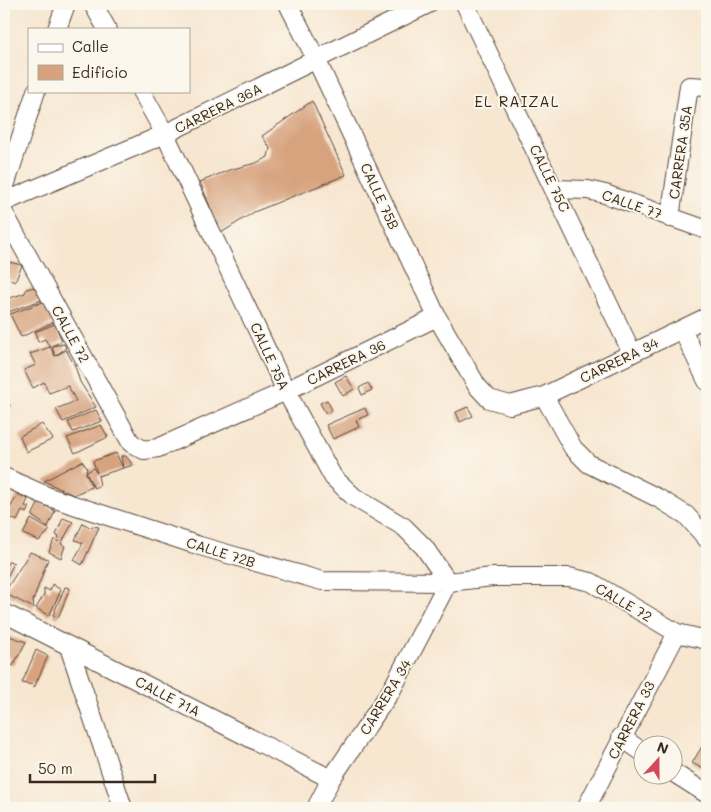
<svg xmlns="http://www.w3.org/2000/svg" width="711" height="812" viewBox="0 0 711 812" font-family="Mali,sans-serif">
<rect width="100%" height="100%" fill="#fbf7ec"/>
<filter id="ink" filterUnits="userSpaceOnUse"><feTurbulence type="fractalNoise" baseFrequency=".02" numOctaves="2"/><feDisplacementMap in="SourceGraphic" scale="10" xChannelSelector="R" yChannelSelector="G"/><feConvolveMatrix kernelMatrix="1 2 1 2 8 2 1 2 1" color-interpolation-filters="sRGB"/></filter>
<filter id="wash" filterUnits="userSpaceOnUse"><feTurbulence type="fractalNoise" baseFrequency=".0096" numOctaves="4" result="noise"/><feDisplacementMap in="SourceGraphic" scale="20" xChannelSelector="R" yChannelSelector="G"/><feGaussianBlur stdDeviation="1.12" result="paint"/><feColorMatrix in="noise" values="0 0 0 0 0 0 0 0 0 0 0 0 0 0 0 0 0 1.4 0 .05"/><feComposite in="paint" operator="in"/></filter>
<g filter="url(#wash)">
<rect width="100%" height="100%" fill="#f7e6d0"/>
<g id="blocks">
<!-- building -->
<path fill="#d7a37f" d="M312,101L346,175L254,212L221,233L200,182L229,170L256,163L268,157L270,148L262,136Z
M4,261L22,265L15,282L4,277Z
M35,287L42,300L8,312L4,300L25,293L26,289Z
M43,302L54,322L21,337L10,314Z
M55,324L62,341L50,347L45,339L38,342L35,332Z
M64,344L66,348L55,356L52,346Z
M50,347L55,356L66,350L75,366L80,382L96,407L63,422L56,409L76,401L68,386L49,393L44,382L33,388L24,370L36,365L30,354Z
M346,376L354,389L343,396L335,382Z
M368,383L372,390L362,395L359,388Z
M4,400L10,405L4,421Z
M327,400L332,410L326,414L320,403Z
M468,407L473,416L460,422L456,412Z
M365,408L368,415L356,420L359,427L333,439L326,425Z
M96,410L102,421L73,432L68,422Z
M42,424L53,439L26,452L20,436Z
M101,425L108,437L75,453L67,438Z
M116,453L123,468L121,456H126L133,465L98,476L100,485L94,488L86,473L92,487L73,495L44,481L82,461L87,468L86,473L93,468L97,473L93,461Z
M18,494L28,499L25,506L29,507L26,513L22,511L17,521L6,515Z
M39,502L55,511L48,527L32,516Z
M63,518L73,522L61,544L65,546L61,558L49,552L54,539L58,542L59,537L56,535Z
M31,519L50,530L39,541L23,534Z
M83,523L91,528L92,526L99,527L82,565L74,560L83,543L75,540Z
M30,552L48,559L33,601L34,608L4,593Z
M9,561L14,563L4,583V570Z
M52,584L61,590L49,616L36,608L44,595V588L50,591Z
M65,587L70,588L58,618L53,615Z
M9,636L26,642L13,666L9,663L11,657L4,653Z
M36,650L48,656L34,688V685L22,683Z
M706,740H707V771L692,763Z"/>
</g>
</g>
<g filter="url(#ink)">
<use href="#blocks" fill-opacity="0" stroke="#574639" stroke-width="1"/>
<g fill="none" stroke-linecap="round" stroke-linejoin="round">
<!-- minor casing -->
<g stroke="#574639" stroke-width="20">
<path id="minor" d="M93,4L107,29
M288,4L316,59L437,317L477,386L489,399L510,405L544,396L707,317
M465,4L632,353
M57,29L66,4
M141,91L165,134L286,391L333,477L354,497L404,527L424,547L448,582
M4,189L36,91
M555,189L588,190L605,194L707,230
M4,202L165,134L428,4
M4,213L131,443L144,450L158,448L286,391L437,317
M670,218L689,86L707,87
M682,329L707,381
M544,396L573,448L589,464L658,498L686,515L707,539
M4,477L49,497L200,546L322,581L448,582L493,577H569L591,582L677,633L707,640
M4,613L331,779
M69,647L123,808
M621,737L644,753
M674,773L707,794
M316,808L331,779L391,691L448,582
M586,808L677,633"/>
</g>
<!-- minor -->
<use href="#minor" stroke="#fff" stroke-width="18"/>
</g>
</g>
<g text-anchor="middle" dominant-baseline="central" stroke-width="4" stroke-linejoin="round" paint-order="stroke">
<!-- street labels -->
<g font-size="14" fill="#3b2a1e" stroke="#fbf7ec">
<text transform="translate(218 108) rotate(-26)">CARRERA 36A</text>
<text transform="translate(680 152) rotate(-82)">CARRERA 35A</text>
<text transform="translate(550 178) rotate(64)">CALLE 75C</text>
<text transform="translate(380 196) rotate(65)">CALLE 75B</text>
<text transform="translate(632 204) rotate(19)">CALLE 77</text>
<text transform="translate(71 334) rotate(61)">CALLE 72</text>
<text transform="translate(270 356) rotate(65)">CALLE 75A</text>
<text transform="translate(619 360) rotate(-26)">CARRERA 34</text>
<text transform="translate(346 362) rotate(-26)">CARRERA 36</text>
<text transform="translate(221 552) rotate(17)">CALLE 72B</text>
<text transform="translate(624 602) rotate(30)">CALLE 72</text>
<text transform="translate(168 696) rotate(27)">CALLE 71A</text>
<text transform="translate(385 697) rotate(-59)">CARRERA 34</text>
<text transform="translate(631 720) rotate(-63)">CARRERA 33</text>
</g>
<!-- neighbourhood labels -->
<g font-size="15" letter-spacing="1" fill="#3b2a1e" stroke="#fbf7ec">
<text x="517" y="101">EL RAIZAL</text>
</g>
</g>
<!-- margin -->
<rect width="711" height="812" fill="none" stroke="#fbf7ec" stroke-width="20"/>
<!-- legend -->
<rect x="28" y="28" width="162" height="65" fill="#fbf7ec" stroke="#aea59a"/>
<rect x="38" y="44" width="25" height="8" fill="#ffffff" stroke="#aea59a"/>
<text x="72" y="52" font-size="15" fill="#3b2a1e">Calle</text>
<rect x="38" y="65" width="25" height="15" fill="#d7a37f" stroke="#aea59a"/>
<text x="72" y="78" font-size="15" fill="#3b2a1e">Edificio</text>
<!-- north arrow -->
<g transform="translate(658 760) rotate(21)"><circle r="24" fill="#fbf7ec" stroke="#aea59a"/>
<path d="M0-4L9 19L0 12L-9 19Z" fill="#d1495b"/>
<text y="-8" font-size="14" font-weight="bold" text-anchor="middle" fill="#3b2a1e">N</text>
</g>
<!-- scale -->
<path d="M30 774v8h125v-8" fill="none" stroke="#3b2a1e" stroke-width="2.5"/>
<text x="38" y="774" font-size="15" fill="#3b2a1e" stroke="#fbf7ec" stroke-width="4" paint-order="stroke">50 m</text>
</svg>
